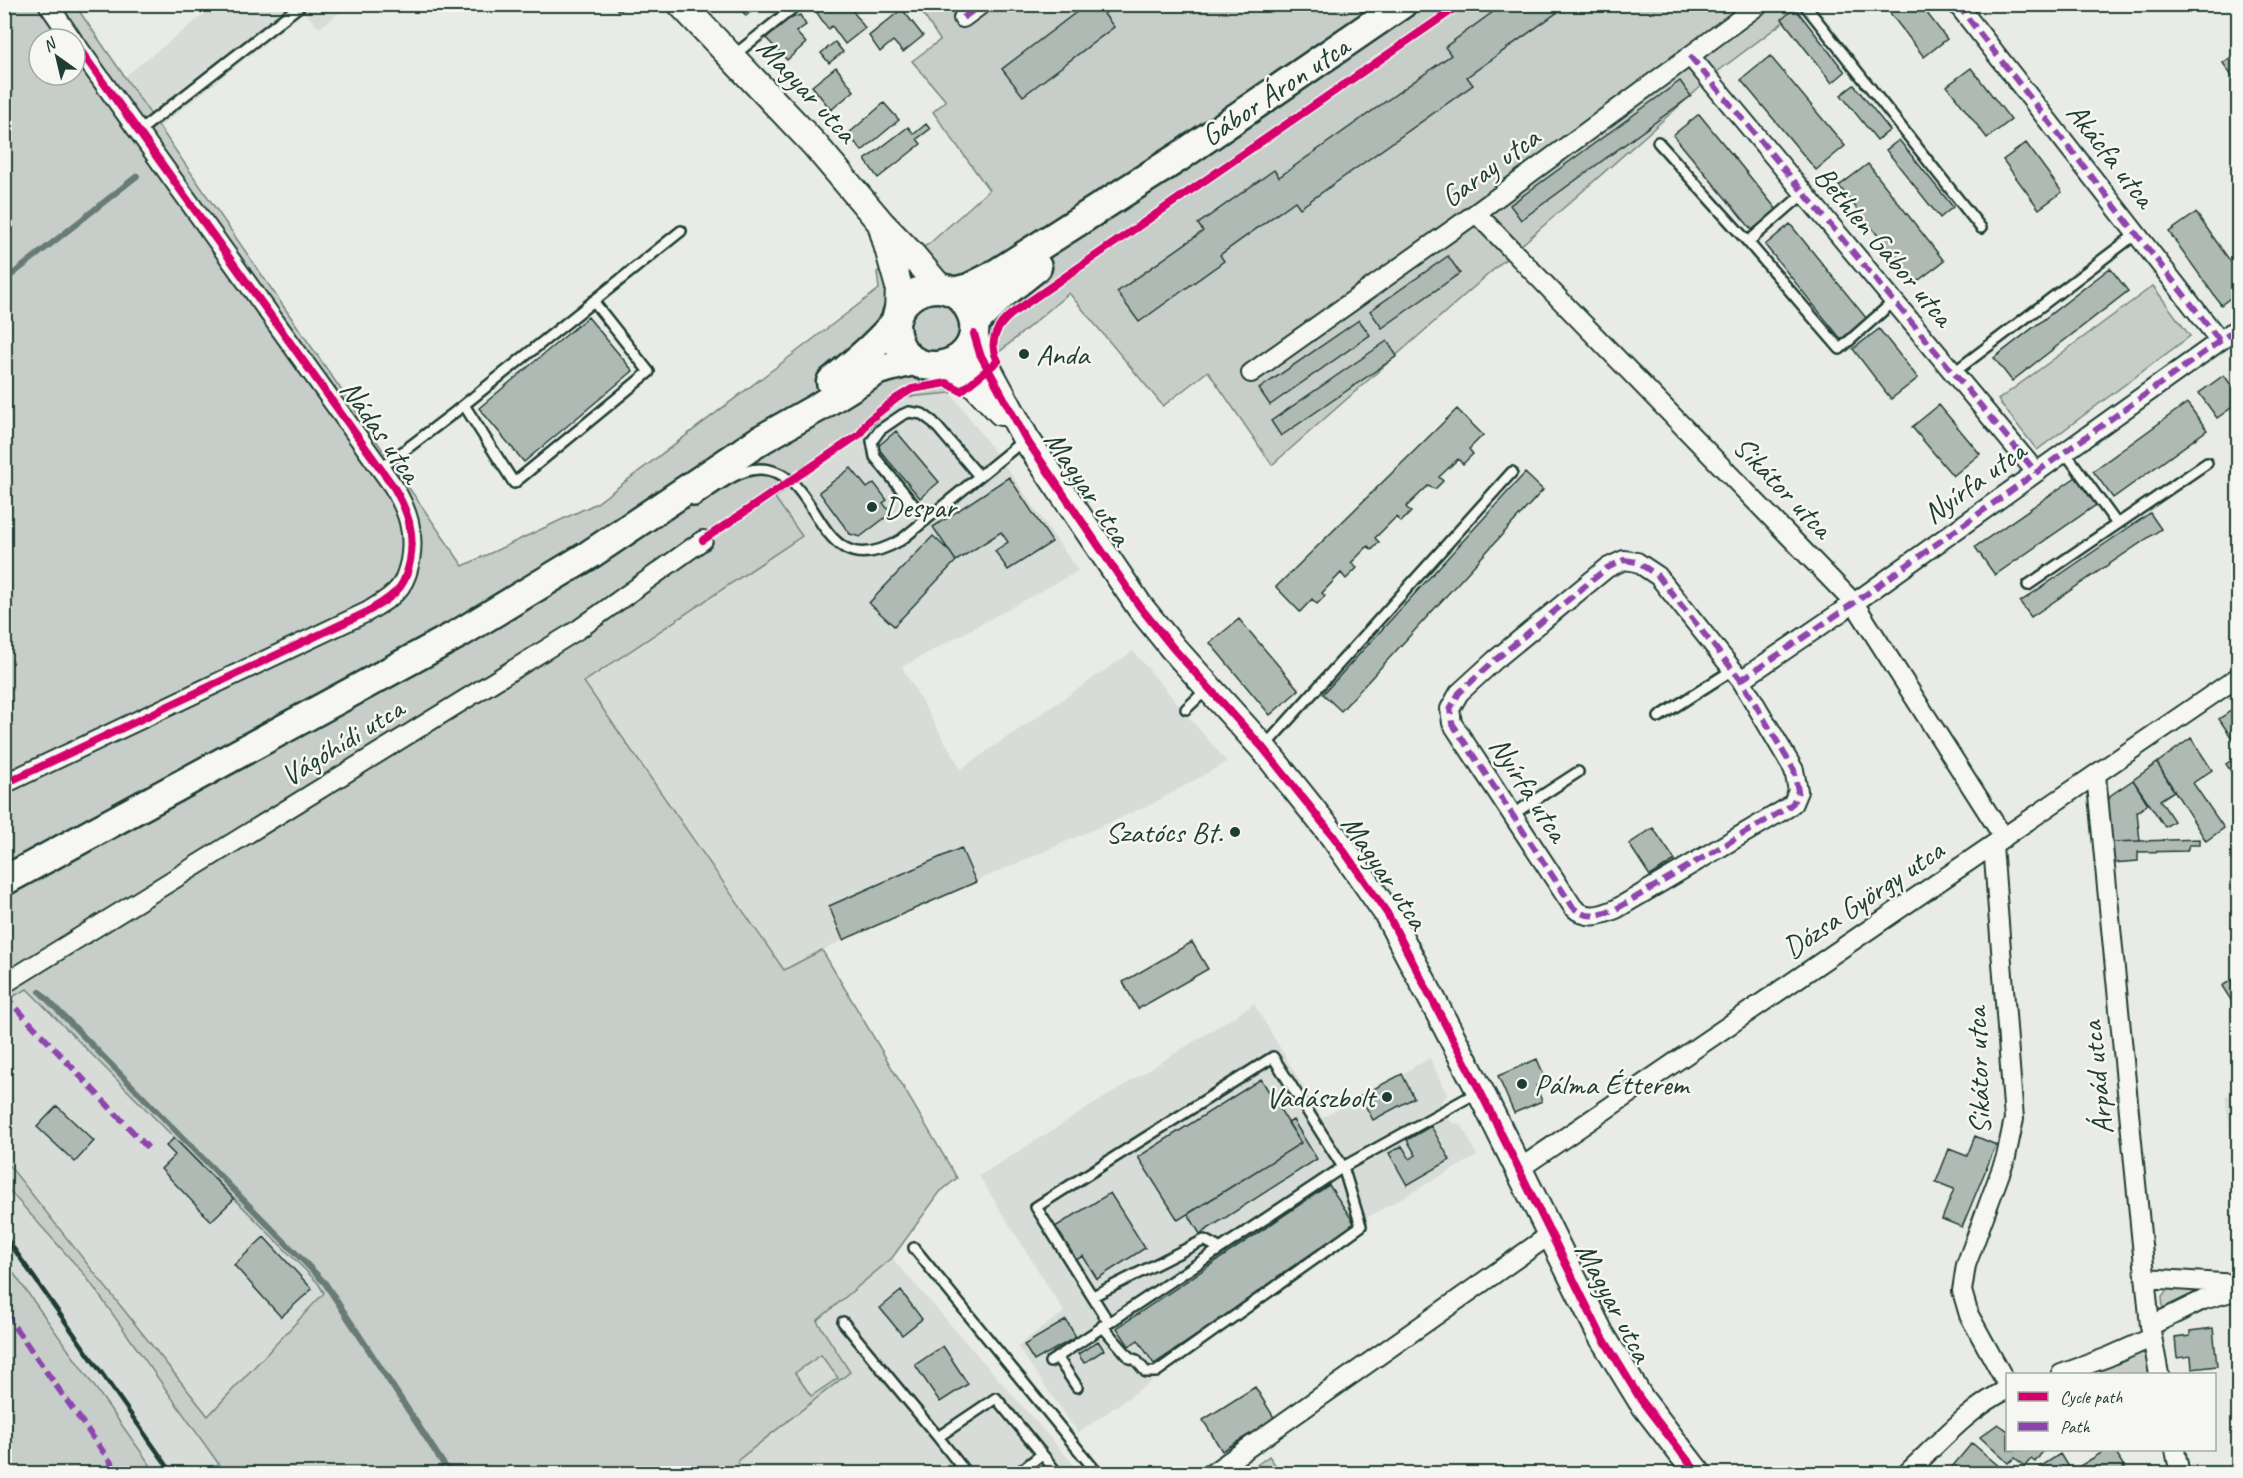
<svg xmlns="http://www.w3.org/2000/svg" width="2243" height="1478" viewBox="0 0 2243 1478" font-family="Caveat,sans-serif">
<rect width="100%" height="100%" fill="#e9ebe7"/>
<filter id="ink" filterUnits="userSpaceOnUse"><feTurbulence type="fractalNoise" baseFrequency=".0167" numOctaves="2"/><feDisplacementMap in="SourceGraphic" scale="12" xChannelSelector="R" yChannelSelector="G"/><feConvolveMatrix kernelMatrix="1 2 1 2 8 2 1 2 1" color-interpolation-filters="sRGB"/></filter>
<g filter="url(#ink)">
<!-- built -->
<path fill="#d8dcd8" d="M216,5H350L319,28L304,12L161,126L125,76Z
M951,393L1012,475L1078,571L902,667L961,769L1133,651L1227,762L1154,803L843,940L785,970L583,682L801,536L775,498L866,433L884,413L907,397Z
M26,989L318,1283L325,1293L208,1416L5,1159L4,1001Z
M1254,1004L1322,1118L1430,1058L1447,1095L1441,1102L1451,1122L1462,1125L1477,1156L1366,1218V1231L1078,1433L1017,1346L1064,1312L979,1176Z
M2238,1094V1183L2225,1096Z
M4,1186L85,1275L225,1473H156L5,1261Z
M892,1258L1081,1473L746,1474L737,1461L850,1372L817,1321Z
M822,1354L838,1378L811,1396L795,1373Z"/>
<!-- green -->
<path fill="#c7cec9" stroke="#73867e" stroke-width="1.5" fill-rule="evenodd" d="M5,5H75L463,566L597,503L879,289L877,272L929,244L989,190L933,112L946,101L912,61L940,40L923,14L935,5H1806L1721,69L1272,465L1208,371L1163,406L1069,293L951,393L907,397L884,413L866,433L775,498L802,536L584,682L784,970L822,950L957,1178L940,1192L892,1258L817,1321L850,1372L737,1461L746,1473H225L85,1275L5,1186L4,1159L208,1416L324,1293L318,1283L27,989L5,1001ZM39,39H75V75H39ZM821,1355L838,1378L811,1396L795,1373Z
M2153,286L2190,336L2037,450L1998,400Z
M4,1261H5L156,1473H5Z
M2169,1288L2210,1290L2163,1311L2162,1296Z
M2141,1353L2148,1355L2153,1374H2100L2102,1370Z
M1269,1456L1281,1473H1246Z"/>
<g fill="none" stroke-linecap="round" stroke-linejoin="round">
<!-- stream -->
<path stroke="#687c75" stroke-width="6" d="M4,281L137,176
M40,992L325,1283L450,1474"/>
</g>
<!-- building -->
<path fill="#b0bab5" stroke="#1f3d34" stroke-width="1.5" d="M613,4H628L619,12Z
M737,4H759L746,16Z
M822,4H835L837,7L841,4H848L865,28L845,44L832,26L828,29L815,10Z
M1087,4H1116L1104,14L1114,27L1023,96L1002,69Z
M1504,4H1569L1467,77L1473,85L1300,208L1295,201L1220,255L1224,261L1139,322L1117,292L1203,231L1198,224L1274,170L1279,177L1451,55L1445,47Z
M1883,4H1920L1947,39L1924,57Z
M1795,8L1845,72L1832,83L1782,19Z
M902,9L923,36L903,52L893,41L880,52L869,36Z
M800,15L806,25L796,32L806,43L787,60L766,38L787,20Z
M835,42L843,52L829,63L821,53Z
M2238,52V85L2223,63Z
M1770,56L1845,146L1816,170L1741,80Z
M836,67L854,91L831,110L812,86Z
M1971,68L2011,120L1987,138L1947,86Z
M1680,81L1691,96L1521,220L1510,205Z
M1854,85L1890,130L1877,140L1841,95Z
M884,103L899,120L862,151L848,134Z
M1699,114L1777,210L1752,230L1673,135Z
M926,124L930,129L917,139L921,144L878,178L865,160L908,127L914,134Z
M1899,140L1953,207L1940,218L1886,150Z
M2026,143L2062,192L2039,209L2003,160Z
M1868,164L1944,261L1915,283L1839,186Z
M2196,213L2238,272V292L2221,305L2169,232Z
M1790,224L1867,319L1841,339L1765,245Z
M1448,256L1460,273L1382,328L1370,311Z
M2110,268L2128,291L2012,381L1994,358Z
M588,317L633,371L524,462L479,408Z
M1359,320L1370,335L1270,405L1259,389Z
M1879,329L1918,378L1891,399L1853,349Z
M1387,341L1397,356L1281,436L1271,421Z
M2224,375L2238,395V403L2217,418L2199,393Z
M2187,403L2207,430L2113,498L2093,471Z
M1939,405L1980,454L1953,476L1912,427Z
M1457,409L1483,435L1469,449L1473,454L1463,464L1458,459L1439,477L1443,481L1435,489L1428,486L1406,507L1411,512L1401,522L1396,517L1375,538L1379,542L1372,550L1368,546L1351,563L1357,568L1346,579L1341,573L1322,593L1325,596L1317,604L1312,599L1300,612L1276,587Z
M896,431L939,482L920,498L877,447Z
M851,468L867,488L874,483L887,500L883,503L891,513L860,537L850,534L819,492Z
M1525,473L1543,490L1341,711L1323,694Z
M1009,477L1052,542L1008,570L995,551L1008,542L1001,532L956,561L933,527Z
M2076,477L2096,505L1995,575L1975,547Z
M2150,513L2161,529L2031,617L2020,602Z
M933,536L950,552L956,561L894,626L869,603Z
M1239,619L1299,690L1270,715L1210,643Z
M2238,706V747L2219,719Z
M2191,738L2212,770L2193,783L2224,828L2206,841L2157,763Z
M2238,756V782L2226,764Z
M2157,763L2174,791L2160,800L2174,821L2165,827L2133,780Z
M2133,780L2148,804L2137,812L2140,841L2112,842L2107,803L2111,795Z
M1653,828L1675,860L1650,876L1629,844Z
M2200,839V845H2189L2187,851L2138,852V861L2113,863L2112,842Z
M961,848L976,882L843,940L829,906Z
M2238,907V921L2232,911Z
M1192,942L1208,969L1138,1009L1123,982Z
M2238,976V1011L2222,986Z
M1537,1059L1547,1082L1536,1086L1542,1101L1514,1113L1498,1076Z
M1402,1074L1414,1098L1373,1120L1360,1096Z
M1261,1079L1301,1143L1178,1220L1138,1157Z
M57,1106L94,1141L75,1162L37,1127Z
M1293,1120L1317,1159L1200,1234L1188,1214L1301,1143L1288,1123Z
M1431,1126L1450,1160L1407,1185L1389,1153L1402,1146L1410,1159L1416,1155L1407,1140Z
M1975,1136L1996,1145L1962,1227L1942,1219L1954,1189L1936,1182L1949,1149L1967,1156Z
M174,1138L234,1199L211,1221L161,1169L175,1155L166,1146Z
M1329,1185L1355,1224L1277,1277L1279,1280L1154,1364L1138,1340L1129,1346L1117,1328Z
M1110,1193L1145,1248L1097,1279L1083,1256L1076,1260L1055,1227Z
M264,1237L312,1289L281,1317L234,1265Z
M901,1291L922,1319L902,1335L880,1308Z
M1066,1320L1076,1337L1034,1361L1024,1345Z
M2213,1328L2217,1366L2192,1369L2191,1356L2177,1358L2175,1338L2190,1336V1331Z
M1098,1341L1104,1350L1084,1363L1078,1354Z
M943,1346L968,1384L940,1402L915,1365Z
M1255,1387L1275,1419L1222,1451L1203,1420Z
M1998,1424L2008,1431V1450H2044L2035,1462L2031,1459L2025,1466L2015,1458L2008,1463L1980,1437Z
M1972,1443L2008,1474H1946Z
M2106,1450H2114L2128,1473L2077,1474L2075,1469Z
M2060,1454L2070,1470L2065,1474H2045L2040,1467Z"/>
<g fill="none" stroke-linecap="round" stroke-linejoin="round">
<!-- lane casing -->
<g stroke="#1f3d34" stroke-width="14">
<path id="lane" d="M1804,4L1981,228
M733,56L798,4
M138,132L302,4
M1658,142L1748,242L1803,194
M1748,242L1840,349L1893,302
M1953,373L2136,234
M464,405L514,483L649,372L593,301
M2065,452L2117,524
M380,469L455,412L681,231
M695,501C714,489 737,469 760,469C825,470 813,591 901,540L1024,440
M926,520L875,457L872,441L880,430L902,415L909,412L922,414L933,422L979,476
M2028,585L2207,463
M1186,709L1208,688
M1659,717L1734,669
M1265,746L1512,472
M1512,815L1578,772
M914,1248L1098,1474
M1093,1296L1204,1240L1219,1248
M843,1322L938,1437
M1102,1326L1130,1358L1136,1360L1146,1372H1156L1361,1226L1343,1167L1273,1057L1036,1207L1109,1323
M1057,1357L1077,1387
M1050,1362L1343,1167L1478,1092
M1042,1454L1058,1474
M967,1474L938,1437L996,1398L1042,1454L1017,1474"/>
</g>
<!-- street casing -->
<g stroke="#1f3d34" stroke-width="22">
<path id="street" d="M48,4L72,39
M1957,4L2220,341
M963,18L982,4
M1690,56L2036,472
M1476,213L1854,603L2004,838
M1251,373L1476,213L1760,4
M1624,560L1637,562L1658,576L1741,680L1794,770L1798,791L1793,803L1787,808L1616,909C1600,916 1586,920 1573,907L1452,723L1450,709L1459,693L1495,660L1607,568Z
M1741,680L1854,603L2238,328
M2096,775L2150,1326L2159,1374
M4,784L367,612C378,605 392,598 400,587C406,579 408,570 410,561C415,532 408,511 393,486L75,43
M1993,845L2014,1119L2006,1157L1966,1265L1962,1291L1969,1315L2008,1386
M4,984L579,629L703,540
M1519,1169L2238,677
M2145,1278L2237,1284
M2150,1326L2203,1300L2238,1290
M2061,1374L2108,1357L2151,1338
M2175,1450L2180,1474
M1211,1474L1551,1234
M1906,1474C1938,1444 1969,1408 2008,1389"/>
</g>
<!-- secondary casing -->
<g stroke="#1f3d34" stroke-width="30">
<path id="secondary" d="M681,4L815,145L881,223L912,255L940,288
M882,227L899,287L898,312
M974,334L980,354L1026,439L1140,607L1173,648L1263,748L1334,837L1387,913L1480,1091L1600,1333L1641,1400L1698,1474
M942,366L972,381L1001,412"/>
</g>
<!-- primary casing -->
<g stroke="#1f3d34" stroke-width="33">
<path id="primary" d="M953,292L969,288L991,277L1179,157L1402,4
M974,323L1003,294L1037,267
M831,382C853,364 874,347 892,326C897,322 896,316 899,310C911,289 938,281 958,295C965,301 970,309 973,318C986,373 896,388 895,324
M4,881L460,633L589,555L762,439L817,408L878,370L913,361"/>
</g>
<!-- lane -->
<use href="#lane" stroke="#f6f6f2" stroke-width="9"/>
<!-- street -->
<use href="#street" stroke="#f6f6f2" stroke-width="18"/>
<!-- secondary -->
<use href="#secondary" stroke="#f6f6f2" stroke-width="26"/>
<!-- primary -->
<use href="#primary" stroke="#f6f6f2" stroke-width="28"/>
<!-- rail -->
<path stroke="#1f3d34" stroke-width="4.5" d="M4,1235L173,1474"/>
<!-- quiet -->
<path stroke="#8e44ad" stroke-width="6" stroke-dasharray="12 6" stroke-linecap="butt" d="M1957,4L2220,341
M963,18L982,4
M1690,56L2036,472
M1624,560L1637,562L1658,576L1741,680L1794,770L1798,791L1793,803L1787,808L1616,909C1600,916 1586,920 1573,907L1452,723L1450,709L1459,693L1495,660L1607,568Z
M1741,680L1854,603L2238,328
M4,995L148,1148
M4,1312L119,1474"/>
<!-- cycleway casing -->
<g stroke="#f6f6f2" stroke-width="11">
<path id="cycleway" d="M974,334L980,354L1026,439L1140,607L1173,648L1263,748L1334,837L1387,913L1480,1091L1600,1333L1641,1400L1698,1474
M703,540L860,434L868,421L897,398L912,389L947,383L961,391L998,361C987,341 998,324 1014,312L1461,4
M4,784L367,612C378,605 392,598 400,587C406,579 408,570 410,561C415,532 408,511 393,486L75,43"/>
</g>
<!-- cycleway -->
<use href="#cycleway" stroke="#d6006c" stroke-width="8"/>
</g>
</g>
<!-- markers -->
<g fill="#1f3d34" stroke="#f6f6f2" stroke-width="2">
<circle cx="1024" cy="354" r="6"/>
<circle cx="872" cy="507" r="6"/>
<circle cx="1235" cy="832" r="6"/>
<circle cx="1522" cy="1084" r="6"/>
<circle cx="1387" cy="1097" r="6"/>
</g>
<g text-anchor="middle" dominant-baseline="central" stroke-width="5" stroke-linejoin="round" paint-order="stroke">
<!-- street labels -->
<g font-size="30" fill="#1f3d34" stroke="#f6f6f2">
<text transform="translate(807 90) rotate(47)">Magyar utca</text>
<text transform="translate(1275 91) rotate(-34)">Gábor Áron utca</text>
<text transform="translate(2111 155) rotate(52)">Akácfa utca</text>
<text transform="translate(1490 167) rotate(-36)">Garay utca</text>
<text transform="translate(1884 246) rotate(50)">Bethlen Gábor utca</text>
<text transform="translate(381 431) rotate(55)">Nádas utca</text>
<text transform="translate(1974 482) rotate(-36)">Nyírfa utca</text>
<text transform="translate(1783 487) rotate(46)">Sikátor utca</text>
<text transform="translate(1088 488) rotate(56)">Magyar utca</text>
<text transform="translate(342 742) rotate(-32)">Vágóhídi utca</text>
<text transform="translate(1529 789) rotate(57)">Nyírfa utca</text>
<text transform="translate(1385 872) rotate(56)">Magyar utca</text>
<text transform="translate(1863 899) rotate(-34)">Dózsa György utca</text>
<text transform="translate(1978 1071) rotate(-92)">Sikátor utca</text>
<text transform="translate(2097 1078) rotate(-96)">Árpád utca</text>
<text transform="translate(1614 1302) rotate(62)">Magyar utca</text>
</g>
<!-- poi labels -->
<g font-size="30" fill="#1f3d34" stroke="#f6f6f2" text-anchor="start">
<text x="1036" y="354">Anda</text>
<text x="884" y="507">Despar</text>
<text x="1223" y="832" text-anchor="end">Szatócs Bt.</text>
<text x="1534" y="1084">Pálma Étterem</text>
<text x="1375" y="1097" text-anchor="end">Vadászbolt</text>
</g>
</g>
<!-- margin -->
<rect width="2243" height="1478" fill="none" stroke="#f6f6f2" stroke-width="24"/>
<rect x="12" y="12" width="2219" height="1454" fill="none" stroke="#1f3d34" stroke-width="2" filter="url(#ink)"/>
<!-- legend -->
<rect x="2006" y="1373" width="210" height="78" fill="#f6f6f2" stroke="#a0aca6" stroke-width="1.5"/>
<rect x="2018" y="1392" width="30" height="9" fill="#d6006c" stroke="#a0aca6" stroke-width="1.5"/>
<text x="2060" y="1403" font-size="18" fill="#1f3d34">Cycle path</text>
<rect x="2018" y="1422" width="30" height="9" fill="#8e44ad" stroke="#a0aca6" stroke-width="1.5"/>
<text x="2060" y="1433" font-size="18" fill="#1f3d34">Path</text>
<!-- north arrow -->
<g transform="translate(57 57) rotate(326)"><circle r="28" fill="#f6f6f2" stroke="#a0aca6" stroke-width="1.5"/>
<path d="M0-4.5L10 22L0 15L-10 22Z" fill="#1f3d34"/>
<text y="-9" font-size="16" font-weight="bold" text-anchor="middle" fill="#1f3d34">N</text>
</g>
</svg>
